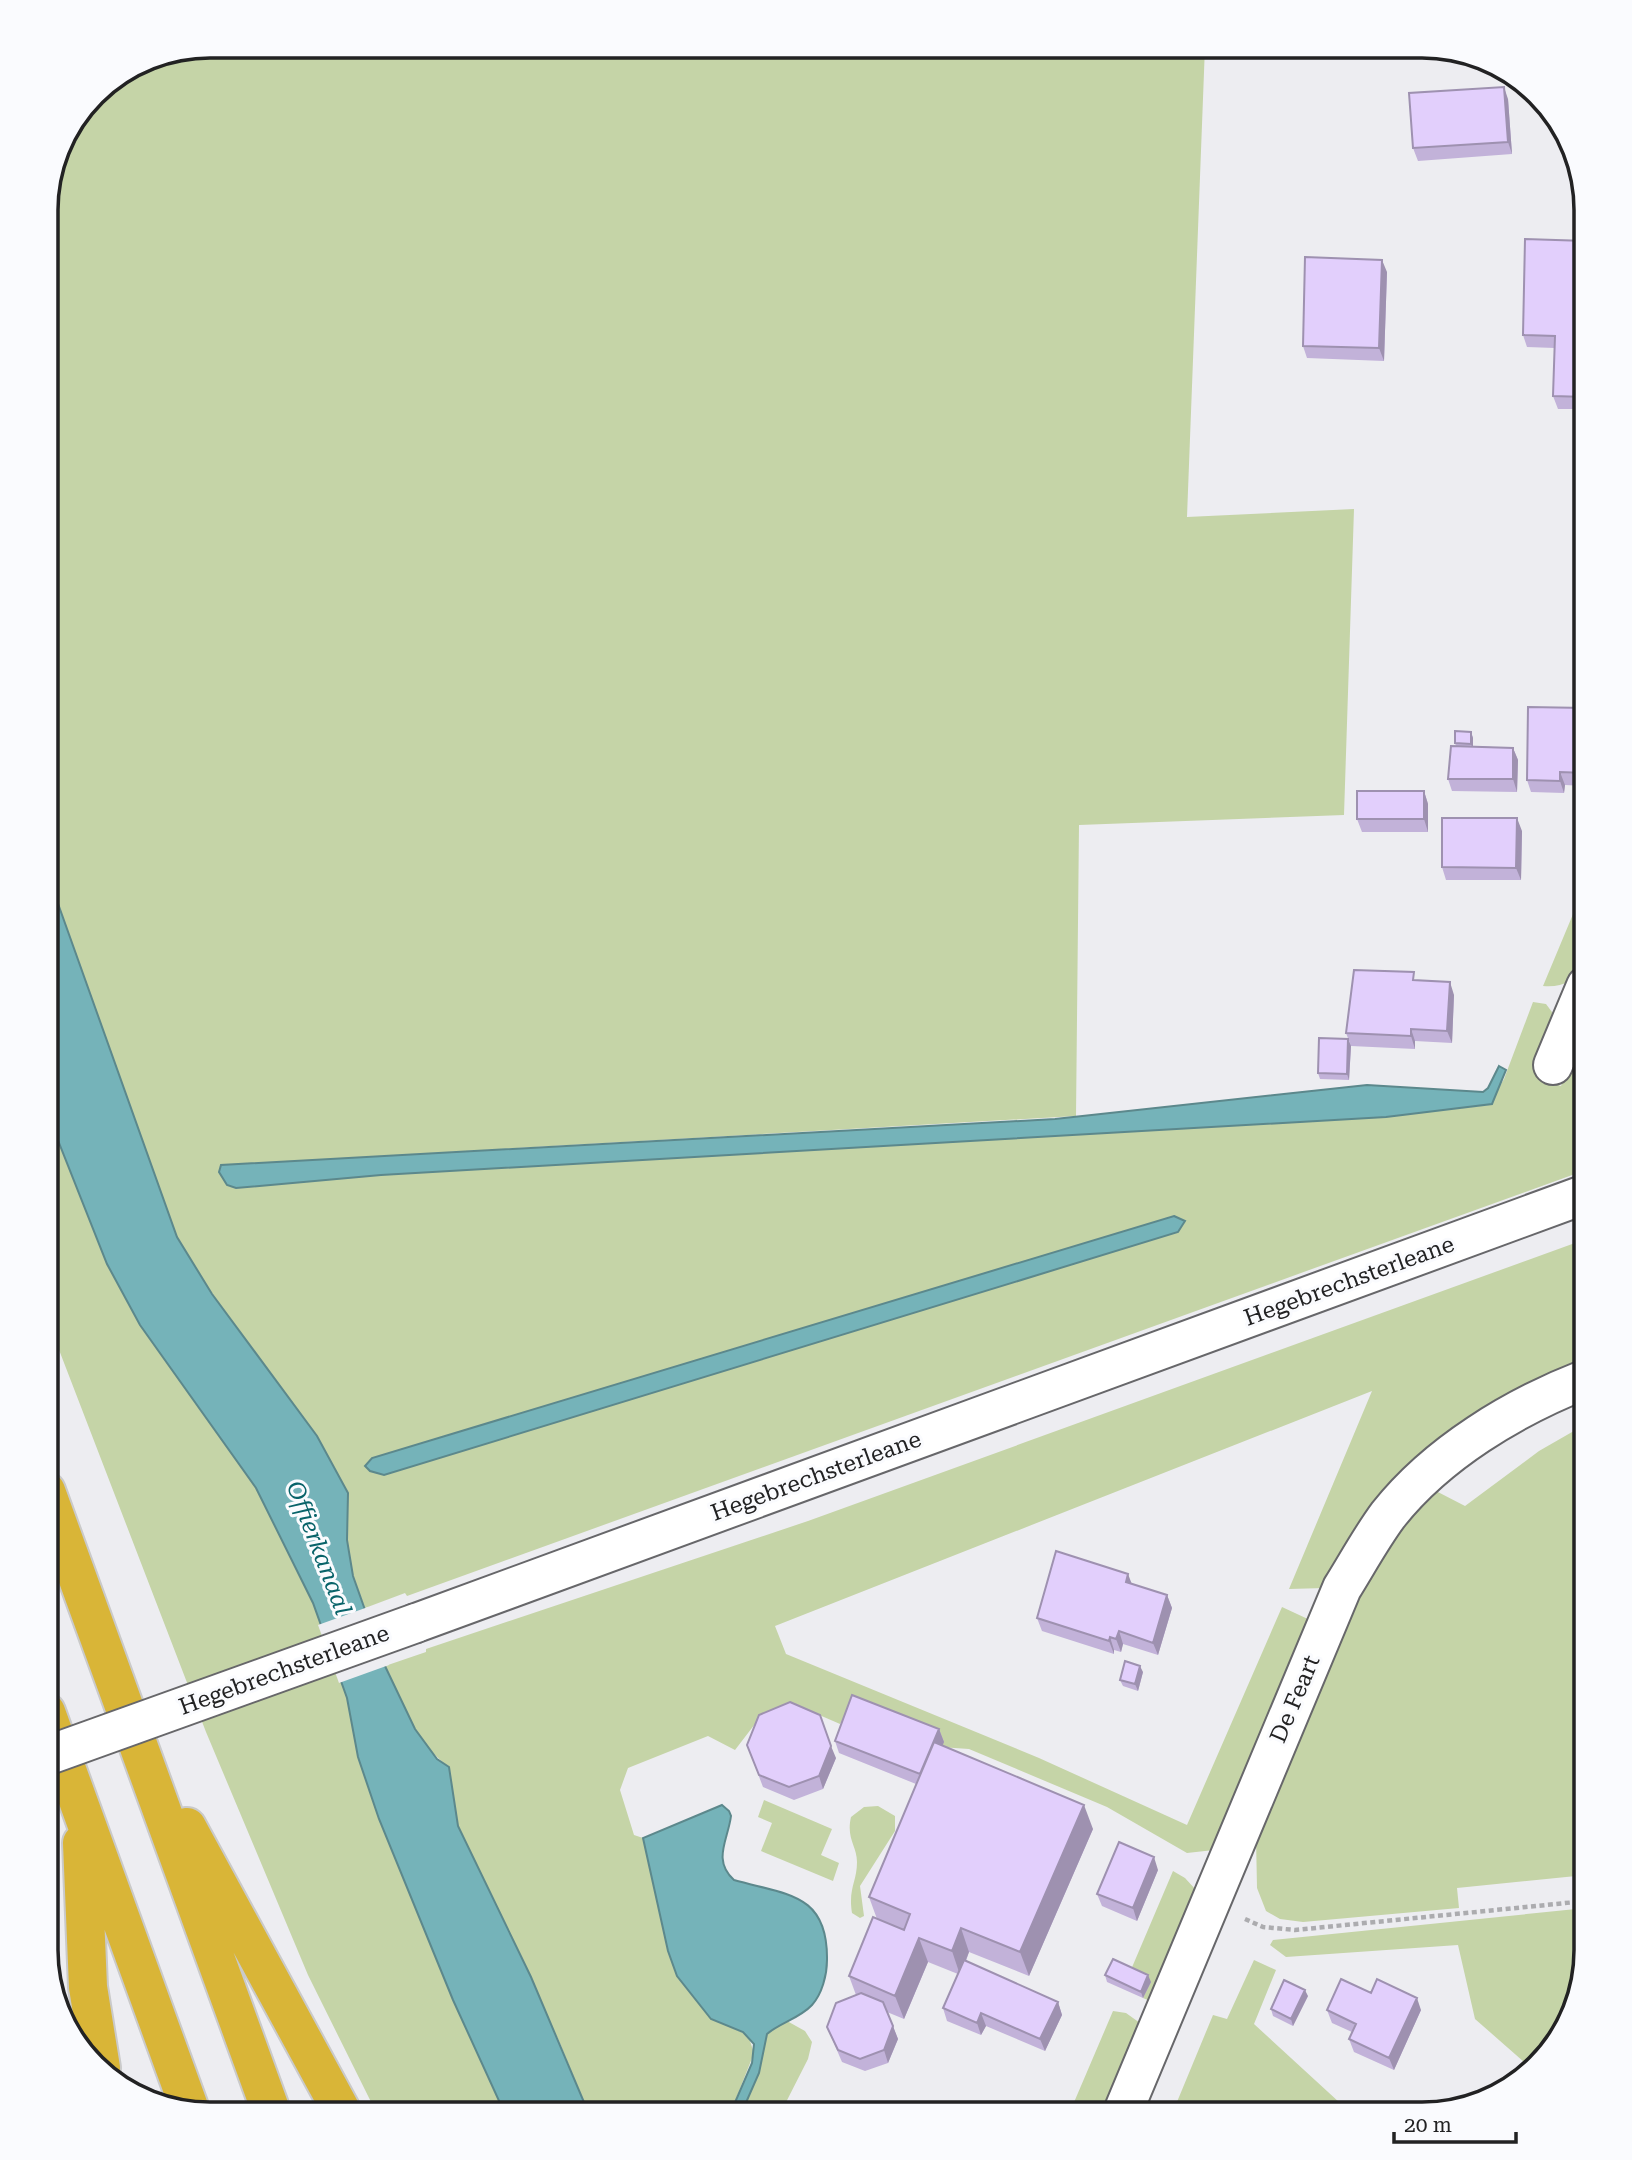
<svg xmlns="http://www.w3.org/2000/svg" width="1632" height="2160" viewBox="0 0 1632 2160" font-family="'Roboto Serif',serif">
<rect width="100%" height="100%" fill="#ededf1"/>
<!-- green -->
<path fill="#c5d4a7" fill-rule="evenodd" d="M209,46H1205L1187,517L1354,509L1344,815L1079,825L1076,1116L222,1165L219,1173L227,1185L236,1188L381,1175L1386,1117L1488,1105L1504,1079L1533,1002L1546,1004L1558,1020L1536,1075L1561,1086L1586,1027V1170L407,1596L405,1593L365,1608L353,1576L347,1540L348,1493L317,1436L212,1294L177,1237L46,870V198L62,137L101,86L147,58ZM1174,1216L1178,1232L384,1475L366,1466L372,1458Z
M1586,883C1586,921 1600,991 1543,986Z
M46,1110L107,1264L140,1325L256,1488L313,1603L347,1698L358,1757L379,1819L505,2114H377L308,1975L206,1732L46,1316Z
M1586,1239V1365L1540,1378L1504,1398L1325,1588L1289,1589L1372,1391L775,1626L786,1654L1039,1758L1187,1825L1282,1607L1310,1620L1214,1850L1187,1853L1107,1807L969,1749L940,1747L850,1706L840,1724L794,1704L758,1720L735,1750L708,1736L628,1768L620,1790L634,1835L643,1838L668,1951L732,2028L748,2035L754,2053L730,2114H589L559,2041L458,1826L449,1767C416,1743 401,1703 385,1666L426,1652V1649L808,1521Z
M1586,1424V1875L1457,1888L1459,1908L1303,1922L1280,1919L1266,1911L1257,1888L1256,1837L1328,1654L1387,1542L1434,1490L1465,1506L1539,1451Z
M764,1800L832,1829L821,1855L839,1863L833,1881L761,1851L772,1823L758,1817Z
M878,1806L895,1816V1831L860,1886L864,1916L860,1918L852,1913C848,1888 857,1882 857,1862C857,1846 846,1839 851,1817L864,1807Z
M1173,1871L1185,1878L1196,1890L1150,2001L1143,1998L1150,1981L1130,1972Z
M1586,1908V1951L1565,2032L1531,2068L1475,2019L1458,1945L1286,1957L1270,1945L1273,1940Z
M1254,1960L1276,1970L1254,2024L1352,2114H1172L1213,2015L1227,2019Z
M1113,2011L1126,2013L1140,2023L1105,2114H1069Z
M787,2021L805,2031L812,2042L808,2059L780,2114H741L759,2073L767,2034Z"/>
<!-- water -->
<path fill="#75b3b9" stroke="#5c888c" stroke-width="2" d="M46,870L177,1237L212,1294L317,1436L348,1493L347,1540L353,1576L385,1666L415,1729L437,1759L449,1767L458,1826L531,1977L589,2114H505L453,2000L379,1819L358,1757L347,1698L313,1603L256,1488L140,1325L107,1264L46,1110Z
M1499,1066L1506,1070L1492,1104L1386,1117L381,1175L236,1188L227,1185L219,1172L221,1165L1055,1119L1367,1085L1483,1092L1488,1088Z
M1174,1216L1185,1221L1178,1232L384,1475L370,1471L365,1466L372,1458Z
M722,1805L729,1811L731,1816C728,1840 712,1860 734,1880C787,1895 828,1893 827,1960C827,1975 822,1994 812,2005C800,2018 780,2023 767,2034L759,2073L741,2114H730L752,2063L754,2044L743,2032L711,2019L677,1976L668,1951L643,1838Z"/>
<!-- pier -->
<path fill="#ededf1" d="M368,1607L389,1665L339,1683L318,1625Z"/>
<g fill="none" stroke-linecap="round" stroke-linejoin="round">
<!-- minor casing -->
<g stroke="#67676a" stroke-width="42">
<path id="minor" d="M1553,1065L1586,986
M416,1623L1586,1194
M1122,2114L1342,1588C1357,1564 1371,1538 1388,1515C1437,1453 1514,1407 1586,1379"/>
</g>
<!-- highway casing -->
<g stroke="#cacaca" stroke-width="42">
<path id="highway" d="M46,1491L272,2114
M46,1712L190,2110
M187,1827L343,2114
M82,1843L88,1987L101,2068"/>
</g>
<!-- path -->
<path stroke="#acacaf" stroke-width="4.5" stroke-dasharray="5 3.5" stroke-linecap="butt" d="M1245,1919L1263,1927L1295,1930L1586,1901"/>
<!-- minor -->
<use href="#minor" stroke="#fff" stroke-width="38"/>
<!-- highway -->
<use href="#highway" stroke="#d9b537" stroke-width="38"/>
<!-- minor-bridge casing -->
<g stroke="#67676a" stroke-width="42" stroke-linecap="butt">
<path id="minor-bridge" d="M46,1756L416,1623"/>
</g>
<!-- minor-bridge -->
<use href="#minor-bridge" stroke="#fff" stroke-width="38"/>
</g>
<!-- wall -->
<path fill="#c2b2d9" d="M1508,99L1512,154L1418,161L1413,148Z
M1586,241V409H1558L1553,396L1555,348L1527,347L1523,335Z
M1387,272L1384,361L1307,358L1303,346Z
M1586,708V786L1565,785L1564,793L1531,792L1527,780Z
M1471,732L1473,738V746L1513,748L1518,760L1517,792L1452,791L1448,779L1456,746L1455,743Z
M1424,791L1428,804V832H1362L1357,819Z
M1522,831L1521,880H1446L1442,867Z
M1417,980L1454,995L1452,1043L1415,1041V1049L1351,1046L1346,1033Z
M1348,1039L1351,1046L1349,1080L1320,1079L1318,1073Z
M1132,1584L1167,1595L1172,1608L1158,1655L1123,1644L1121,1652L1114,1650V1654L1042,1631L1037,1618Z
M1143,1672L1138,1691L1123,1686L1120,1680Z
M939,1729L944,1742L942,1745L1093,1829L1029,1976L969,1952L966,1961L1058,2002L1062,2015L1045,2051L986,2026L981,2035L947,2021L943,2008L958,1974L928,1962L904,2019L887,2012L898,2039L888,2063L865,2071L842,2062L827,2027L856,1995L849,1976L877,1919L869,1897L916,1784L839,1753L835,1741Z
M747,1745L836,1758L823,1789L794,1800L763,1787Z
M1158,1870L1137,1921L1102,1906L1097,1894Z
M1105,1975L1151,1982L1143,1998L1107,1982Z
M1371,1993L1421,2010L1394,2070L1354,2052L1349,2039L1352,2032L1332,2023L1327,2010Z
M1308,1996L1293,2026L1273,2016L1271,2009Z"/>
<!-- shaded-wall -->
<path fill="#9e91b0" d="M1504,87L1508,99L1512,154L1508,142Z
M1382,260L1387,272L1384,361L1379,348Z
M1471,732L1473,738V750L1471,744Z
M1513,748L1518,760L1517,792L1513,779Z
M1560,772L1565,785L1564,793L1560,781Z
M1424,791L1428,804V832L1424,819Z
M1517,818L1522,831L1521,880L1516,868Z
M1450,982L1454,995L1452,1043L1447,1031Z
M1411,1029L1415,1041V1049L1411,1036Z
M1348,1039L1351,1046L1349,1080L1347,1074Z
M1128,1574L1133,1587L1126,1582Z
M1167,1595L1172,1608L1158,1655L1153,1643Z
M1119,1631L1123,1644L1121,1652L1116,1639Z
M1110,1637L1114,1650V1654L1109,1641Z
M1140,1666L1143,1672L1138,1691L1135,1684Z
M939,1729L944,1742L926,1787L921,1775Z
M831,1746L836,1758L823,1789L819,1776Z
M1084,1805L1093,1829L1029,1976L1020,1952Z
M1154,1857L1158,1870L1137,1921L1133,1908Z
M961,1928L969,1952L960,1975L952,1951Z
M919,1938L928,1962L904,2019L895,1996Z
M1148,1975L1151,1982L1143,1998L1141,1992Z
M1305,1990L1308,1996L1293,2026L1291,2019Z
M1417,1998L1421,2010L1394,2070L1389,2058Z
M1058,2002L1062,2015L1045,2051L1040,2039Z
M981,2013L986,2026L981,2035L977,2023Z
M893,2026L898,2039L888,2063L884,2050Z"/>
<!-- building -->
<path fill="#e2cffc" stroke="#9e91b0" stroke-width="2" d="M1504,87L1508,142L1413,148L1409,93Z
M1525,239L1586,241V397L1553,396L1555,336L1523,335Z
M1305,257L1382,260L1379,348L1303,346Z
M1528,707L1586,708V773L1560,772V781L1527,780Z
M1455,731L1471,732V744L1455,743Z
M1451,746L1513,748V779H1448Z
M1357,791H1424V819H1357Z
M1442,818H1517L1516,868L1442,867Z
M1354,970L1414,972L1413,980L1450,982L1447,1031L1411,1029V1036L1346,1033Z
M1319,1038L1348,1039L1347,1074L1318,1073Z
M1056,1551L1128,1574L1126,1582L1167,1595L1153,1643L1119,1631L1116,1639L1110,1637L1109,1641L1037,1618Z
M1125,1661L1140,1666L1135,1684L1120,1680Z
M852,1695L939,1729L920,1774L835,1741Z
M790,1702L820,1715L831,1746L819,1776L789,1787L759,1775L747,1745L759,1715Z
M934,1742L1084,1805L1020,1952L961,1928L952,1951L919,1938L895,1996L849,1976L873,1917L904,1930L910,1914L869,1897Z
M1119,1842L1154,1857L1133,1908L1097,1894Z
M1113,1959L1148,1975L1141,1992L1105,1975Z
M964,1960L1058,2002L1040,2039L981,2013L977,2023L943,2008Z
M1341,1979L1371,1993L1377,1979L1417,1998L1389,2058L1349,2039L1356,2024L1327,2010Z
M1284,1980L1305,1990L1291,2019L1271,2009Z
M861,1993L883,2002L893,2026L884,2050L860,2059L838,2050L827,2027L836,2003Z"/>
<g text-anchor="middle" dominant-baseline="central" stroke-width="6" stroke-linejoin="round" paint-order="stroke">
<!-- street labels -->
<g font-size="23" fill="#222223" stroke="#fafbfe">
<text transform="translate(1349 1281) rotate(-20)">Hegebrechsterleane</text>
<text transform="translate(816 1476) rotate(-20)">Hegebrechsterleane</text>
<text transform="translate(284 1670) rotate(-20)">Hegebrechsterleane</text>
<text transform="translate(1295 1699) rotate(-67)">De Feart</text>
</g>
<!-- water labels -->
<g font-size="24" font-style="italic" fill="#086369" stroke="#fafbfe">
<text transform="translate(319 1548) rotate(69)">Offierkanaal</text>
</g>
</g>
<!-- crop -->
<path d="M0 0H1632V2160H0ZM210 58H1422A152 152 0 0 1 1574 210V1950A152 152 0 0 1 1422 2102H210A152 152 0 0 1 58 1950V210A152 152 0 0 1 210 58Z" fill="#fafbfe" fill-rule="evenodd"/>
<path fill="none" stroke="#222223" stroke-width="3.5" d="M210 58H1422A152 152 0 0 1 1574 210V1950A152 152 0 0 1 1422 2102H210A152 152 0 0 1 58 1950V210A152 152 0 0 1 210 58Z"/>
<!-- scale -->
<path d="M1394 2132v10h122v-10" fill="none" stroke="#222223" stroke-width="3.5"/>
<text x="1404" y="2132" font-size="21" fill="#222223" stroke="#fafbfe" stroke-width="5" paint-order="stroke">20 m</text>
</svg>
